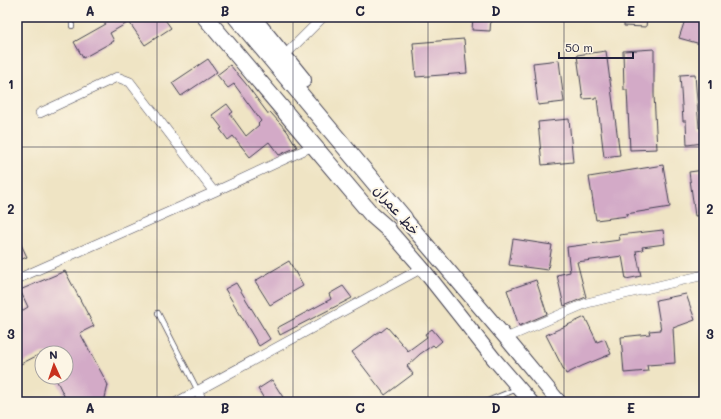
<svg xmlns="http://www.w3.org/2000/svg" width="721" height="419" viewBox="0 0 721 419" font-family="Mali,'Playpen Sans Arabic',sans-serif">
<rect width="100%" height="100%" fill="#fcf5e5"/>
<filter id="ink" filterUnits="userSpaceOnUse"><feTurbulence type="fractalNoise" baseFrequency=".025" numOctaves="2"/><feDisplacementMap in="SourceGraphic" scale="8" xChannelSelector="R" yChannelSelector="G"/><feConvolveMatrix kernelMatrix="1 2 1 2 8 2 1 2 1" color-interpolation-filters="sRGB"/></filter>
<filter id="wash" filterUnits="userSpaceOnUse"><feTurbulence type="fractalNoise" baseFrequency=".012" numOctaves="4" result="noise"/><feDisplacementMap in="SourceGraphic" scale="16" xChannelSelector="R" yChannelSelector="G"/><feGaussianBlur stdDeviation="0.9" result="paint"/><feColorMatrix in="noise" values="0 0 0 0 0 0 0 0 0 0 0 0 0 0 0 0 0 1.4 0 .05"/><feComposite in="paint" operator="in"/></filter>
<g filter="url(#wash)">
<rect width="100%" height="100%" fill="#efe4c4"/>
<g id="blocks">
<!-- building -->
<path fill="#d3aac7" d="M101,17H163L171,28L145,45L129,22L110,33L114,41L83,58L74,42L106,24Z
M473,17H491L490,31L472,30Z
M624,17H647L646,27L624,26Z
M686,17H704V45L679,38Z
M464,39L467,73L416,77L413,43Z
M654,49V95L657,149L630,150L627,90H624L623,51Z
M606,51L620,155L604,157L597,98L583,99L577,55Z
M208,59L217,72L181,96L172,83Z
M559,60L564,102L538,105L533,63Z
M230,65L246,84L269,115L271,113L287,131L297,147L279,155L269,142L250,157L233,136L228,140L220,129L222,128L212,115L227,104L233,112L230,114L246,136L259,125L258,124L261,121L234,84L228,88L217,75Z
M695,74L699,128L704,127V143L687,145L686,121H683L680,75Z
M569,119L573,162L542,165L538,122Z
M663,165L670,207L626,214L627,216L596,220L589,177Z
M704,170V215L695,216L689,172Z
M663,230L665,244L642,247L643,250L636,251L641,276L626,279L622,256L577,262L586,297L564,306L557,275L570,272L567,247L620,240L619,235Z
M17,236L27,257L17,261Z
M513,239L552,245L548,270L509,265Z
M289,261L303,286L270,305L255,281Z
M65,271L94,326L80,333L108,385L104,402H67L55,377H66V353H42L17,366V314L28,307L20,290Z
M536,280L547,314L519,326L507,290Z
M236,283L270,339L259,346L225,289Z
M343,286L352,298L280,335L277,328L331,299L329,294Z
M686,294L695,320L673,328L675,363L647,365L648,371L624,373L621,337L650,334L649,331L661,330L656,300Z
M585,317L597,342L605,339L611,354L582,366L566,374L546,335Z
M387,327L408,351L427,337L425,334L432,329L442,341L435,347L433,345L420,354L407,366L413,374L385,395L352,352L380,331L381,332Z
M272,380L286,402H266L258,389Z"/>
</g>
</g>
<g filter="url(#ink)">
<use href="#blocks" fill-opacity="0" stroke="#413f50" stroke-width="1"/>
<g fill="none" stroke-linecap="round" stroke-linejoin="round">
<!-- lane casing -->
<g stroke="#413f50" stroke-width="6">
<path id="lane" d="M72,26V17
M158,313L198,391
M485,402L517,389"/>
</g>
<!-- street casing -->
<g stroke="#413f50" stroke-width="10">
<path id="street" d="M284,56L323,17
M40,113L117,77L130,82L214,192
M17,279L214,192L313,146
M506,338L587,303L704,275
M198,391L202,402
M177,402L422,268"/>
</g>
<!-- primary casing -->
<g stroke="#413f50" stroke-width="16">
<path id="primary" d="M404,218L506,338L559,402
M388,229L422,268L494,359L531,402"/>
</g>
<!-- highway casing -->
<g stroke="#413f50" stroke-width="18">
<path id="highway" d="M205,17L372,215L388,229
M236,17L404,218
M252,17L303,80"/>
</g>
<!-- lane -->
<use href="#lane" stroke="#fff" stroke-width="4.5"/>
<!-- street -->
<use href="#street" stroke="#fff" stroke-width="9"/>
<!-- primary -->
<use href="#primary" stroke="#fff" stroke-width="14"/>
<!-- highway -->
<use href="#highway" stroke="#fff" stroke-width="16"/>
</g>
</g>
<!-- grid -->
<path fill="none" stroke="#22223b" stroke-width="1" stroke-opacity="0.55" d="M157,17V402M293,17V402M428,17V402M564,17V402M17,147H704M17,272H704"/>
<g text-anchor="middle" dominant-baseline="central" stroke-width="4" stroke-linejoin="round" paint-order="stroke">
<!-- street labels -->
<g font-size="14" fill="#22223b" stroke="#fcf5e5">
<text transform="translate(397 210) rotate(49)">خط عمران</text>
</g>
</g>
<!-- margin -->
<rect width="721" height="419" fill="none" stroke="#fcf5e5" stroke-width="44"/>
<!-- north arrow -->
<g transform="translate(54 365) rotate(357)"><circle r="19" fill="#fcf5e5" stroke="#a5a1a1"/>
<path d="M0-3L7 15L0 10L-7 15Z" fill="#c8321e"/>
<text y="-6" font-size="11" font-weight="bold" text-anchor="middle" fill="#22223b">N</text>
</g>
<!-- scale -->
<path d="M559 52v6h74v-6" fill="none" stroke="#22223b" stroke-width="2"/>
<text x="565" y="52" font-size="12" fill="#22223b" stroke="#fcf5e5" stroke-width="3" paint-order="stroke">50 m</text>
<rect x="22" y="22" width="677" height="375" fill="none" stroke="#22223b" stroke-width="1.5"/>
<g font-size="13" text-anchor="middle" font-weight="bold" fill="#22223b">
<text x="90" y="16">A</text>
<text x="225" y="16">B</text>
<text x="360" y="16">C</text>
<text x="496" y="16">D</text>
<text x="631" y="16">E</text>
<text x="11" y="89">1</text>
<text x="710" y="89">1</text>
<text x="11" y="214">2</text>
<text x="710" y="214">2</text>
<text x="11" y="339">3</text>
<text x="710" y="339">3</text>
<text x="90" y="413">A</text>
<text x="225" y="413">B</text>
<text x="360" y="413">C</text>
<text x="496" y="413">D</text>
<text x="631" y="413">E</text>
</g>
</svg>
